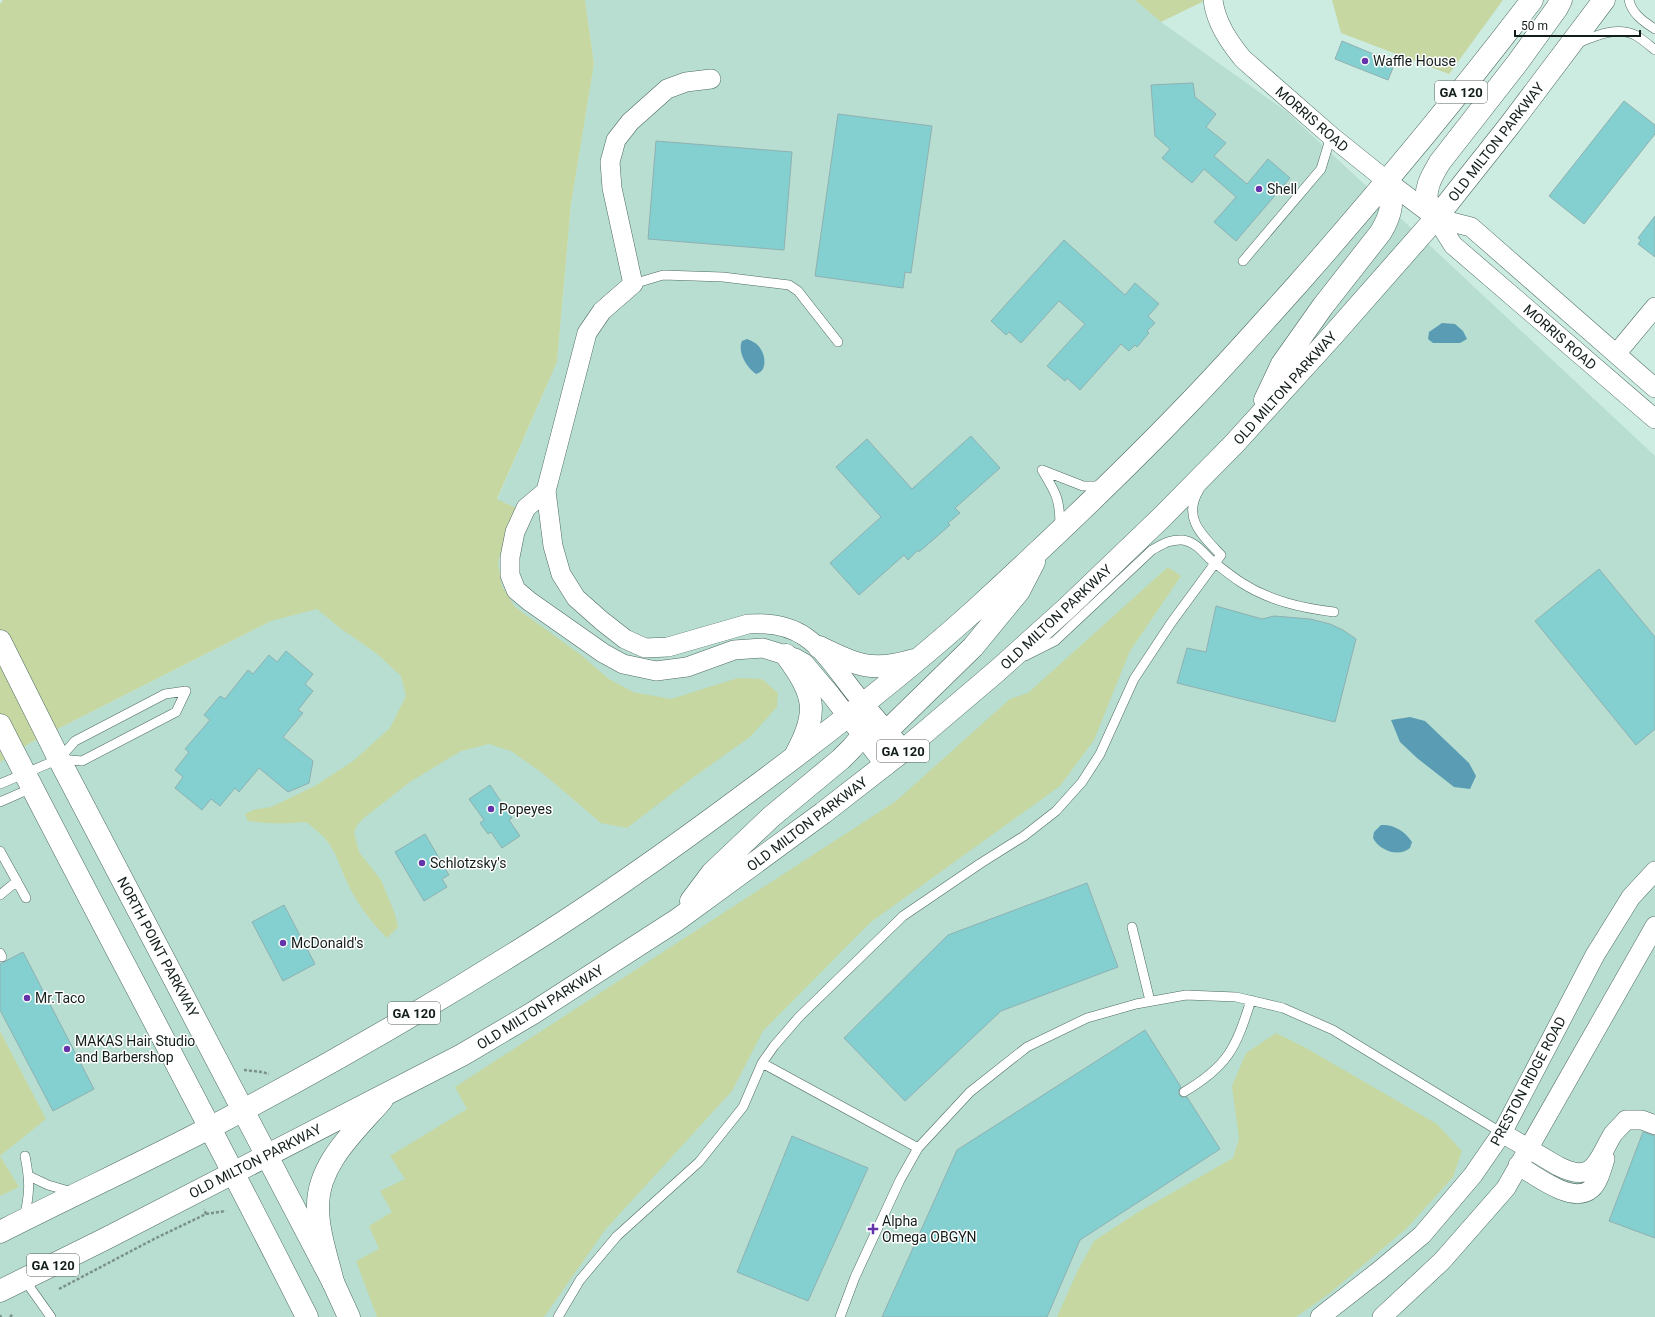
<svg xmlns="http://www.w3.org/2000/svg" width="1655" height="1317" viewBox="0 0 1655 1317" font-family="Roboto,sans-serif">
<rect width="100%" height="100%" fill="#ccece1"/>
<!-- built -->
<path fill="#b7ded1" d="M585,0H1135L1161,22L1287,112L1655,456V1317H0V1196L18,1187L0,1156L45,1119L0,1031V762L30,743L271,621L491,514L557,362L571,204L594,64Z"/>
<!-- green -->
<path fill="#c6d7a2" d="M3,0H585L594,64L571,204L557,362L497,499L516,508L507,529L498,563L502,586L515,607L581,655L609,679L633,692L671,699L738,678L762,679L778,693L777,707L750,737L691,779L627,828L601,823L541,772L511,751L489,744L461,751L410,782L365,817L358,824L354,832L359,852L381,880L395,914L398,927L387,938C371,922 355,901 346,880C340,867 336,852 327,841C322,834 313,828 306,822C286,824 268,824 248,821L245,814L253,810L271,807L315,786L353,761L390,728L406,696L401,676L376,653L340,628L317,609L271,621L30,743L0,762V4Z
M1135,0H1206L1161,22Z
M1332,0H1503L1449,74L1341,33Z
M1168,567L1181,576L1130,651L1094,740L1060,786L871,922L763,1031L732,1091L605,1230L544,1317H377L356,1261L379,1249L369,1226L392,1212L380,1191L405,1179L390,1156L467,1109L455,1087L896,801L1010,699L1028,693Z
M0,1031L46,1119L0,1156L19,1187L0,1196Z
M1276,1033L1306,1048L1437,1124L1462,1151L1453,1177L1407,1228L1330,1293L1296,1317H1057L1078,1270L1094,1241L1135,1214L1233,1158L1239,1139L1232,1086L1246,1053Z"/>
<!-- water -->
<path fill="#5a9cb3" d="M1442,323L1455,324L1463,331L1467,339L1460,343H1433L1428,339L1429,332Z
M747,339C752,341 757,343 760,348C766,356 767,372 756,374C747,368 737,352 742,341Z
M1410,717L1425,721L1469,763L1476,776L1470,789L1454,787L1417,758L1400,742L1391,720Z
M1381,825C1394,824 1406,832 1412,842L1410,848C1398,858 1379,850 1373,838L1374,832Z"/>
<!-- building -->
<path fill="#84d0d1" stroke="#8fb0b1" d="M1342,41L1395,63L1388,80L1335,59Z
M1193,83L1195,97L1216,114L1206,127L1226,143L1214,156L1247,184L1268,159L1290,178L1236,241L1214,222L1236,197L1204,169L1192,183L1162,158L1170,149L1155,136L1151,85Z
M1624,101L1655,125V134L1584,224L1549,196Z
M838,114L932,126L911,273L905,272L903,288L815,276Z
M656,141L792,152L784,250L648,239Z
M1655,216V257L1638,244L1641,240L1638,238Z
M1064,240L1125,295L1135,283L1159,304L1148,316L1155,323L1147,331L1149,333L1137,347L1135,345L1129,351L1121,344L1080,390L1067,378L1065,381L1047,366L1085,324L1059,301L1021,343L1009,332L1006,335L991,321Z
M971,436L1000,468L955,508L960,513L948,523L950,525L919,552L918,550L908,560L904,555L859,595L830,563L881,517L836,467L867,439L912,489Z
M1599,569L1655,637V729L1636,745L1535,621Z
M1216,606L1262,619L1274,616L1310,619L1330,624L1343,630L1356,639L1335,722L1177,683L1187,648L1206,652Z
M286,651L313,674L305,684L313,691L298,710L303,713L283,737L313,761L309,783L288,792L259,768L239,792L235,788L220,806L211,799L202,810L175,788L183,777L175,770L189,752L185,749L210,720L204,715L220,696L225,699L248,670L253,674L269,655L277,662Z
M490,785L512,818L509,820L520,836L502,848L491,832L488,834L480,823L484,820L469,799Z
M425,834L449,875L442,879L447,887L424,901L395,852Z
M1087,883L1118,967L1001,1011L905,1101L844,1038L948,935Z
M284,905L315,964L283,981L252,922Z
M23,952L94,1089L53,1111L0,1010V964Z
M1145,1030L1181,1087L1179,1090V1095L1182,1097H1187L1220,1149L1080,1240L1047,1317H882L957,1150Z
M1643,1132L1655,1136V1238L1609,1221Z
M792,1136L868,1168L808,1301L737,1272Z"/>
<g fill="none" stroke-linecap="round" stroke-linejoin="round">
<!-- service casing -->
<g stroke="#4f6b62" stroke-width="10">
<path id="service" d="M1629,0C1632,14 1644,22 1655,29
M1578,43C1595,36 1617,26 1635,35C1642,39 1649,45 1655,50
M1243,261L1321,169L1331,136
M633,284L663,275L723,277L789,285L798,291L838,342
M1042,470L1083,486H1102
M1042,470C1056,493 1060,499 1060,526
M1025,656L1055,641L1152,550C1163,544 1170,539 1183,540C1195,542 1202,551 1210,559C1220,567 1231,576 1242,583C1270,601 1302,608 1334,612
M60,758L75,741L165,694L186,691
M0,784L59,759L82,761L176,712L186,691
M0,802L32,788
M0,851L26,898
M0,895L17,881
M1132,927L1150,1001
M0,953L2,957
M762,1063L774,1046L799,1017L903,916L981,863L1024,836L1056,811L1082,782L1100,754L1134,679L1171,623L1221,555C1202,535 1182,518 1199,490
M1184,1092C1228,1066 1236,1048 1251,1000
M29,1176L48,1185L72,1192
M24,1218C30,1193 30,1181 25,1156
M24,1279L51,1317
M558,1317L580,1280L617,1236L699,1162L743,1107L762,1063L918,1148
M840,1317L855,1277L900,1180L918,1148L970,1092L1027,1047L1087,1018L1136,1004L1186,995L1236,997L1283,1008L1333,1030L1502,1133"/>
</g>
<!-- minor casing -->
<g stroke="#4f6b62" stroke-width="20">
<path id="minor" d="M1213,0C1216,23 1229,42 1243,59L1331,136L1387,181L1436,218L1453,245L1655,419
M711,79L686,82L667,89L630,122L616,140L610,162L612,188L633,284L602,311L587,333L546,491L553,546L561,574L576,598L602,621L625,639L645,648L668,647L748,624C807,620 822,651 854,692C870,712 887,731 904,750
M1436,218L1471,227L1655,388
M1616,354L1655,307
M546,491L526,508L515,532L510,557V575L516,590L529,601L603,653L623,664L656,671L687,667L734,650L763,648L795,658L804,663L831,695L885,765
M1502,1133L1558,1166C1595,1185 1597,1160 1613,1134C1617,1129 1622,1125 1626,1120H1642L1655,1125
M1518,1165C1534,1175 1573,1205 1591,1189C1599,1182 1602,1168 1605,1159
M1320,1317L1379,1271L1422,1235L1473,1175L1502,1133L1595,955L1631,897L1655,871
M1382,1317L1442,1261L1506,1188L1655,926"/>
</g>
<!-- tertiary casing -->
<g stroke="#4f6b62" stroke-width="23">
<path id="tertiary" d="M0,641L59,759L333,1282L349,1317
M0,725C101,923 207,1118 307,1317"/>
</g>
<!-- trunk casing -->
<g stroke="#4f6b62" stroke-width="23">
<path id="trunk" d="M1436,218C1433,214 1429,209 1428,204C1423,189 1433,174 1440,162L1518,62L1557,8L1561,0
M1265,400L1282,364L1323,306L1381,232C1392,213 1394,202 1387,181
M819,647C857,665 872,673 914,660
M786,655C814,693 820,711 796,754
M885,765C882,752 882,743 887,731L973,647L1019,591L1034,562
M691,901L712,873L771,817L841,759L852,748L862,736L865,728L866,712L863,703
M0,1232C71,1196 144,1162 215,1125C318,1071 419,1013 518,951C597,902 673,848 748,792C825,735 902,676 974,611C1047,544 1120,475 1189,403C1226,365 1261,325 1297,285C1379,192 1457,98 1532,0
M333,1282C327,1257 318,1232 318,1207C317,1164 356,1130 382,1100
M0,1291L105,1239L462,1055L533,1013L677,920L823,813L904,750L997,671L1067,608L1162,517L1234,444L1333,335L1436,218L1509,126L1604,0"/>
</g>
<!-- path -->
<path stroke="#7a9189" stroke-width="2.5" stroke-dasharray="3 2" stroke-linecap="butt" d="M244,1070L262,1072L269,1074
M206,1214L226,1211
M59,1289L154,1239L206,1214L204,1209
M0,1315L1,1317
M10,1317L13,1314"/>
<!-- service -->
<use href="#service" stroke="#fff" stroke-width="9"/>
<!-- minor -->
<use href="#minor" stroke="#fff" stroke-width="19"/>
<!-- tertiary -->
<use href="#tertiary" stroke="#fff" stroke-width="22"/>
<!-- trunk -->
<use href="#trunk" stroke="#fff" stroke-width="22"/>
</g>
<!-- markers -->
<g fill="#6433aa" stroke="#fff" stroke-width="1.5">
<circle cx="1365" cy="61" r="4"/>
<circle cx="1259" cy="189" r="4"/>
<circle cx="491" cy="809" r="4"/>
<circle cx="422" cy="863" r="4"/>
<circle cx="283" cy="943" r="4"/>
<circle cx="27" cy="998" r="4"/>
<circle cx="67" cy="1049" r="4"/>
<path d="M871 1223h4v4h4v4h-4v4h-4v-4h-4v-4h4z"/>
</g>
<g text-anchor="middle" dominant-baseline="central" stroke-width="3" stroke-linejoin="round" paint-order="stroke">
<!-- shield labels -->
<g fill="#fff" stroke="#59625f" stroke-width="1">
<rect x="1435" y="81" width="52" height="22" rx="3"/>
<rect x="877" y="740" width="52" height="22" rx="3"/>
<rect x="388" y="1002" width="52" height="22" rx="3"/>
<rect x="27" y="1254" width="52" height="22" rx="3"/>
</g>
<g font-size="13" font-weight="bold" fill="#121e1a">
<text x="1461" y="92">GA 120</text>
<text x="903" y="751">GA 120</text>
<text x="414" y="1013">GA 120</text>
<text x="53" y="1265">GA 120</text>
</g>
<!-- poi labels -->
<g font-size="14" fill="#121e1a" stroke="#fff" text-anchor="start">
<text x="1373" y="61">Waffle House</text>
<text x="1267" y="189">Shell</text>
<text x="499" y="809">Popeyes</text>
<text x="430" y="863">Schlotzsky's</text>
<text x="291" y="943">McDonald's</text>
<text x="35" y="998">Mr.Taco</text>
<text x="75" y="1041">MAKAS Hair Studio<tspan x="75" dy="16">and Barbershop</tspan></text>
<text x="882" y="1221">Alpha<tspan x="882" dy="16">Omega OBGYN</tspan></text>
</g>
<!-- street labels -->
<g font-size="14" fill="#121e1a" stroke="#fff">
<text transform="translate(1312 119) rotate(41)">MORRIS ROAD</text>
<text transform="translate(1496 142) rotate(-52)">OLD MILTON PARKWAY</text>
<text transform="translate(1560 337) rotate(41)">MORRIS ROAD</text>
<text transform="translate(1285 388) rotate(-48)">OLD MILTON PARKWAY</text>
<text transform="translate(1056 617) rotate(-43)">OLD MILTON PARKWAY</text>
<text transform="translate(807 824) rotate(-37)">OLD MILTON PARKWAY</text>
<text transform="translate(158 947) rotate(62)">NORTH POINT PARKWAY</text>
<text transform="translate(540 1007) rotate(-32)">OLD MILTON PARKWAY</text>
<text transform="translate(1528 1081) rotate(-62)">PRESTON RIDGE ROAD</text>
<text transform="translate(255 1161) rotate(-27)">OLD MILTON PARKWAY</text>
</g>
</g>
<!-- scale -->
<path d="M1515 30v6h125v-6" fill="none" stroke="#121e1a" stroke-width="2"/>
<text x="1521" y="30" font-size="12" fill="#121e1a" stroke="#ffffff" stroke-width="3" paint-order="stroke">50 m</text>
</svg>
